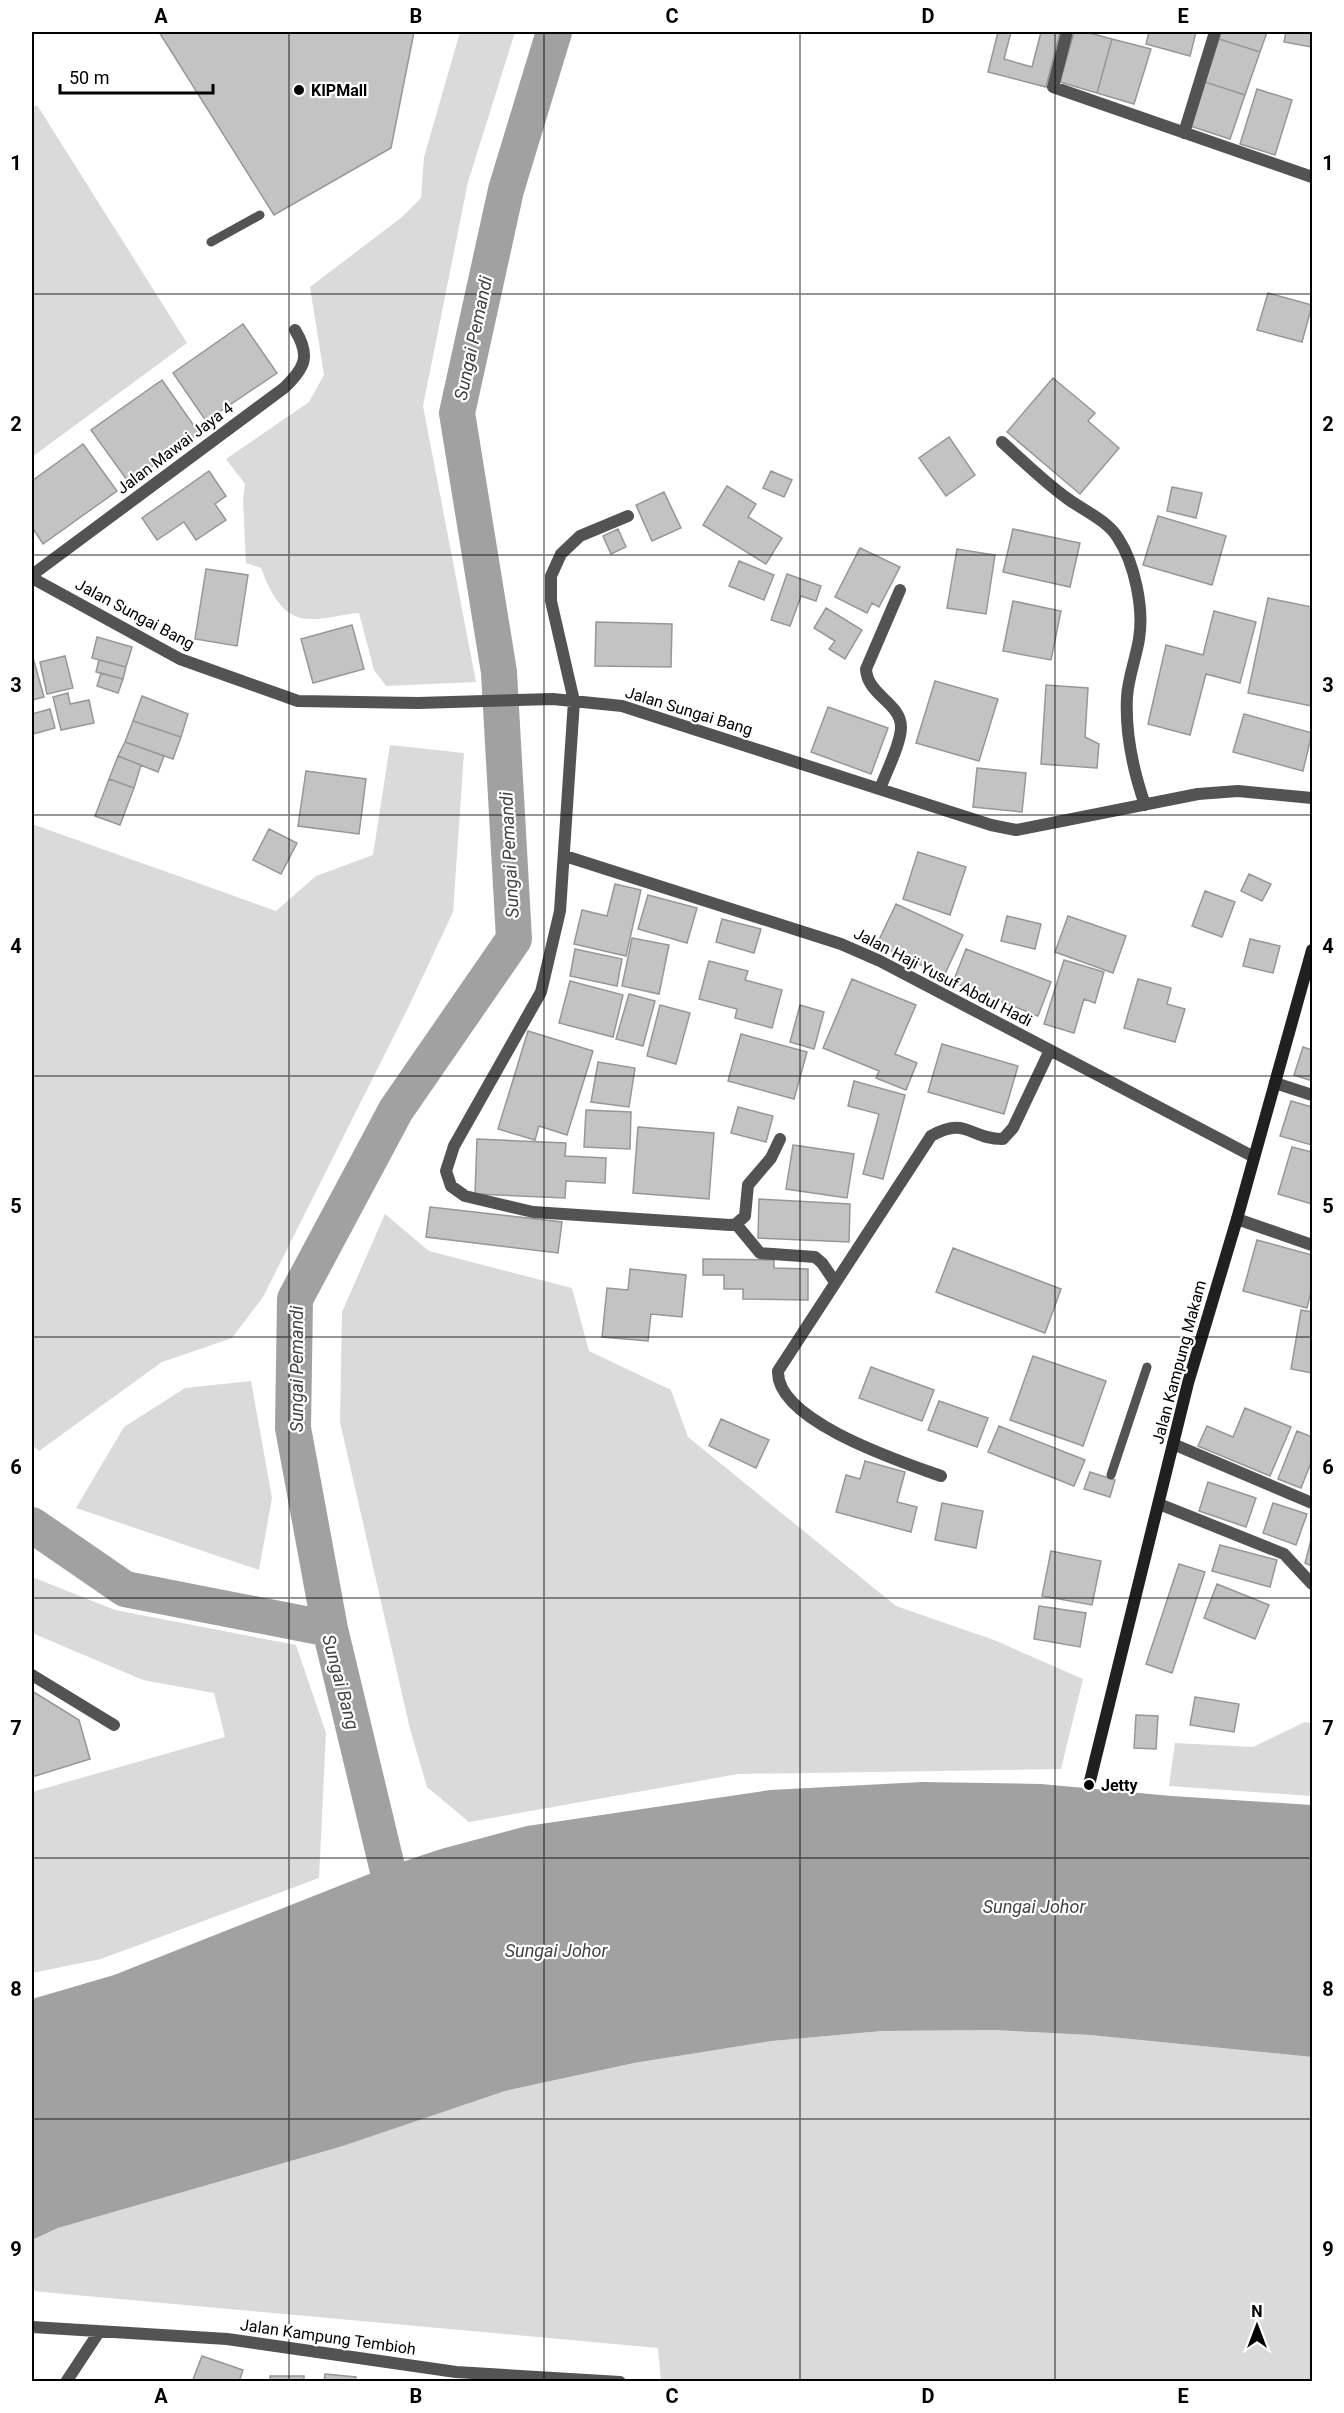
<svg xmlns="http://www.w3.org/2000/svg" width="1344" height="2413" viewBox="0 0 1344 2413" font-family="Roboto,sans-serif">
<rect width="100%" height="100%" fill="#fff"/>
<!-- green -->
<path fill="#dadada" d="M460,32H515L468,182L423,406L476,682L386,686L374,670L359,613C343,614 325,620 308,619C281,618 269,589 261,568L246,563L243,500L245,484L226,459L309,402L324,375L310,287L402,217L421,198L424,157Z
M37,105L187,343L32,457V108Z
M390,745L464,753L453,912L409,1006L263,1297L232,1338L162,1362L39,1451L32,1445V824L276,911L316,876L373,855Z
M385,1214L429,1251L572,1288L589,1351L671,1390L688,1437L896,1606L994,1640L1083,1679L1061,1769L738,1774L469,1822L427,1787L410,1729L340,1422L342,1312Z
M251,1381L272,1498L259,1570L76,1508L124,1427L185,1388Z
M32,1577L115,1610L296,1645L326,1733L319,1878L101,1959L32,1973V1792L225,1737L214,1693L143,1680L32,1633Z
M1305,1722L1312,1723V1796L1169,1786L1175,1743L1253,1747Z
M993,2030L1090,2035L1312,2057V2381H661L658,2348L32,2291V2240L58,2228L343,2146L505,2091L634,2063L772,2041L882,2031Z"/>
<!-- water -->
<path fill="#a1a1a1" d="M922,1782L1041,1784L1172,1796L1312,1805V2057L1090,2035L993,2030L882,2031L772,2041L634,2063L505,2091L343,2146L58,2228L32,2240V1999L114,1975L387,1867L441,1849L527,1826L770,1790Z"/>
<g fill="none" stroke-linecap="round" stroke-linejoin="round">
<!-- river -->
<path stroke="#a1a1a1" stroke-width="36" d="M32,1525L125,1589L330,1629L387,1867L408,1912
M330,1629L293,1428L295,1299L396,1110L514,939L499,672L457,413L506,190L554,32"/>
</g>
<!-- building -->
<path fill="#c3c3c3" stroke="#979797" stroke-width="1.5" d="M159,32H414L391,148L274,215Z
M998,32H1011L1004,59L1032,67L1041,32H1060L1046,87L988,72Z
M1074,32H1086L1112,39L1097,93L1060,82Z
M1149,32H1196L1190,56L1146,44Z
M1221,32H1267L1260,52L1219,39Z
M1286,32H1312V47L1284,42Z
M1112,39L1151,49L1134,104L1097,93Z
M1219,39L1260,52L1245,95L1205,82Z
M1205,82L1245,95L1230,139L1190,126Z
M1257,89L1292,100L1275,155L1240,144Z
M1268,293L1312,305L1302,342L1257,330Z
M243,324L277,373L206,421L173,373Z
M1053,378L1095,413L1088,421L1119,448L1080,494L1007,432Z
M162,380L199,433L129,483L91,430Z
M949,437L975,475L946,496L919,458Z
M83,444L117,491L43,544L32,527V481Z
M209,471L226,496L215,504L226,520L196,540L184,522L157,540L142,518Z
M771,471L792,480L784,497L763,488Z
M727,486L756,504L748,517L782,538L766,564L703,525Z
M1172,487L1202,493L1196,518L1167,511Z
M664,492L681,528L652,541L636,505Z
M1158,516L1226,536L1212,585L1143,565Z
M618,529L626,547L611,554L603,536Z
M1013,529L1080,543L1070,587L1003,572Z
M860,548L900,567L879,607L872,603L867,613L835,597Z
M957,549L995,555L986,614L947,608Z
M739,561L774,575L764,600L729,586Z
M206,569L248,575L237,646L195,639Z
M787,574L821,586L816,601L801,596L790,626L771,620Z
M1268,598L1312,607V706L1248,693Z
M1013,601L1061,611L1051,660L1003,651Z
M826,608L862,630L845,659L829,649L835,641L814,628Z
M1214,611L1256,622L1240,683L1206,674L1190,735L1148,724L1166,645L1203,655Z
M596,622L672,624L671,667L595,666Z
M352,625L364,669L313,683L301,639Z
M97,637L132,647L126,667L92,658Z
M32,654L44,697L32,700Z
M65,656L73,688L47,694L40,662Z
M99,660L126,667L123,679L96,672Z
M101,673L123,679L118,693L97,686Z
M935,681L998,699L979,761L916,743Z
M1046,685L1088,688L1085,737L1099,744L1097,768L1041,764Z
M68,693L70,704L89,700L94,723L61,730L53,697Z
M142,696L188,714L181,737L133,721Z
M828,707L888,728L871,774L811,752Z
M50,709L55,728L33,734L32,714Z
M1244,714L1312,733L1303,771L1233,752Z
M133,721L181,737L173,759L125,742Z
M125,742L164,756L158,772L118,756Z
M118,756L141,765L134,788L109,779Z
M977,768L1026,773L1022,812L973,807Z
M306,771L366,779L359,834L298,826Z
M109,779L134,788L120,825L95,816Z
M269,829L297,843L281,874L253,860Z
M918,852L966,867L950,915L903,899Z
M1249,874L1271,884L1262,901L1241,891Z
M615,884L641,890L626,956L574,944L582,910L607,916Z
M1205,891L1235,902L1222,937L1192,926Z
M648,895L697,908L687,943L638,929Z
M896,904L963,935L944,976L877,944Z
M1007,916L1041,924L1035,949L1001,941Z
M1068,916L1126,936L1113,973L1055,952Z
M722,919L761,929L754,953L716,942Z
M632,938L669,945L659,994L622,986Z
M1250,939L1280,946L1273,973L1243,966Z
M575,949L622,959L617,986L570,976Z
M966,949L1051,982L1038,1016L953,982Z
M1064,960L1104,972L1095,1003L1084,999L1074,1033L1044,1024Z
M709,961L748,971L745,980L782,990L772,1028L735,1018L737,1009L699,999Z
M852,979L916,1005L895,1054L917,1063L906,1090L876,1078L879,1071L823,1048Z
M1138,979L1171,988L1167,1004L1185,1009L1175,1042L1124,1028Z
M570,981L623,995L613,1037L559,1023Z
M629,994L655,1001L643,1046L616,1039Z
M660,1005L690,1013L676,1064L647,1056Z
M800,1005L824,1012L814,1049L790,1042Z
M528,1031L593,1051L567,1135L539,1126L535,1140L498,1129Z
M741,1034L807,1052L794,1099L728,1081Z
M942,1044L1018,1066L1004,1114L928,1092Z
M1303,1047L1312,1050V1081L1294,1075Z
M598,1062L635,1068L629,1107L591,1102Z
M854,1081L905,1095L883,1179L863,1174L879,1114L848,1106Z
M1291,1101L1312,1107V1145L1280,1136Z
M738,1107L773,1116L766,1142L731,1133Z
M586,1110L631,1112L630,1149L584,1147Z
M638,1127L714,1133L709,1199L633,1193Z
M477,1139L566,1143L565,1156L606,1158L605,1183L566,1181L565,1198L475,1194Z
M793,1145L854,1154L847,1198L786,1189Z
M1292,1147L1312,1152V1204L1278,1194Z
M759,1199L850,1204L849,1242L758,1238Z
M430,1207L562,1222L558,1253L426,1237Z
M1257,1240L1312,1255V1287L1307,1308L1243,1291Z
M953,1248L1061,1289L1045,1333L936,1292Z
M703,1259L774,1260V1268L808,1269V1300L743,1299V1289H724V1275H703Z
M630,1269L686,1275L682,1317L651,1314L648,1341L602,1337L607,1288L628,1290Z
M1301,1310L1312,1312V1373L1291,1369Z
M1033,1356L1106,1381L1083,1446L1010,1420Z
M871,1367L934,1390L922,1421L859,1398Z
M939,1401L988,1418L977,1447L928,1430Z
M1245,1408L1291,1427L1270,1476L1198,1446L1207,1426L1233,1437Z
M721,1419L769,1440L756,1468L709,1446Z
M999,1426L1085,1460L1074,1486L988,1452Z
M1297,1431L1312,1437V1460L1301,1488L1278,1479Z
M865,1461L905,1472L897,1502L917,1507L911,1532L836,1512L846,1475L860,1479Z
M1090,1472L1115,1480L1110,1497L1084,1489Z
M1208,1482L1256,1498L1246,1527L1199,1511Z
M942,1503L983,1511L976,1548L935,1540Z
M1273,1503L1307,1514L1296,1545L1263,1533Z
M1312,1536V1566L1305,1563Z
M1220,1545L1277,1560L1270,1587L1212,1571Z
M1051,1551L1101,1561L1092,1605L1042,1596Z
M1179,1564L1205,1572L1172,1673L1146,1664Z
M1217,1584L1269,1605L1255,1639L1204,1618Z
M1039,1606L1086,1613L1080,1647L1034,1639Z
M32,1691L79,1720L90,1759L32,1777Z
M1195,1697L1239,1704L1234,1732L1190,1725Z
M1136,1715L1158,1716L1156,1749L1134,1748Z
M202,2356L243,2370L239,2382H192Z
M325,2374L356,2377L355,2382H324Z
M270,2376H304V2382H270Z"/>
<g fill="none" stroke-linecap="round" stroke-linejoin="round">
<!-- lane -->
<path stroke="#535353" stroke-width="9" d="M211,242L260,215
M1111,1475L1147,1367"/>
<!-- street -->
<path stroke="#535353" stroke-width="12" d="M1067,32L1053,87L1312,177
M1184,133L1215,32
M1002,442C1023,461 1044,482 1068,499C1083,510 1108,521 1118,538C1135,564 1144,609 1139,639C1136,658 1128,678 1127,697C1125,734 1133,770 1145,805
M628,516L580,536L561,554L551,576V601L574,701L560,911L541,992L454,1146L446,1171L451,1186L465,1196L533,1212L730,1225L736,1224L745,1216L748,1185L771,1158L780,1139
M32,575L284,388C305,368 311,356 295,330
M32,578L180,659L298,701L418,703L553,699L622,706L991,825L1016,830L1198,794L1238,791L1312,798
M880,789C886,772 901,744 901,727C901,703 867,695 866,669L900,590
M565,856L841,944L880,961L1254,1157
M1275,1083L1312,1095
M1237,1219L1312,1245
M736,1224L760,1253L815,1257L822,1263L835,1282
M1173,1444L1312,1503
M941,1476C902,1462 776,1421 778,1371L931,1136C967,1116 969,1139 1003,1139L1013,1128L1050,1050
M1159,1504L1284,1554L1312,1584
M32,1675L114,1725
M32,2327L227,2339L456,2372L620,2382
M66,2382L99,2332"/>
<!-- secondary -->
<path stroke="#202020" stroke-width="12" d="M1089,1785L1188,1383L1237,1219L1312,950"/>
</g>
<!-- grid -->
<path fill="none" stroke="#000" stroke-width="1.5" stroke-opacity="0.55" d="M289,32V2382M544,32V2382M800,32V2382M1055,32V2382M32,294H1312M32,555H1312M32,815H1312M32,1076H1312M32,1337H1312M32,1598H1312M32,1858H1312M32,2119H1312"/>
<!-- markers -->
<g fill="#000" stroke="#fff" stroke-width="2">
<circle cx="299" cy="90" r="6"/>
<circle cx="1089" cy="1785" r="6"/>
</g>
<g text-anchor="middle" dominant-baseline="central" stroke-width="4.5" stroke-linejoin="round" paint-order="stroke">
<!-- poi labels -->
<g font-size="16" font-weight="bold" fill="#000" stroke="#fff" text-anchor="start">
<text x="311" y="90">KIPMall</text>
<text x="1101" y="1785">Jetty</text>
</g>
<!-- street labels -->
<g font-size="16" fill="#000" stroke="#fff">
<text transform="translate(175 448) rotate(-37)">Jalan Mawai Jaya 4</text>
<text transform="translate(135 614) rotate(28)">Jalan Sungai Bang</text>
<text transform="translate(689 711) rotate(17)">Jalan Sungai Bang</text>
<text transform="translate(943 977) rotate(27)">Jalan Haji Yusuf Abdul Hadi</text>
<text transform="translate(1179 1362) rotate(-75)">Jalan Kampung Makam</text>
<text transform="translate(328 2337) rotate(8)">Jalan Kampung Tembioh</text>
</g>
<!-- water labels -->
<g font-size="18" font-style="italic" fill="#424242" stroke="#fff">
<text transform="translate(473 338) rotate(-78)">Sungai Pemandi</text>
<text transform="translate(509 855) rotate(-93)">Sungai Pemandi</text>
<text transform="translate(296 1369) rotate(-90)">Sungai Pemandi</text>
<text transform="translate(341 1682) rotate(75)">Sungai Bang</text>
<text x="1034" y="1906">Sungai Johor</text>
<text x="556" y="1950">Sungai Johor</text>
</g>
</g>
<!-- border -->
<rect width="1344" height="2413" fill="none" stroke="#ffffff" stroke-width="66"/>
<!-- north arrow -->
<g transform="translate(1257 2326)" stroke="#ffffff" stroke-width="4.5" paint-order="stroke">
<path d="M0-4.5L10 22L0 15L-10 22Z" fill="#000000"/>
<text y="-9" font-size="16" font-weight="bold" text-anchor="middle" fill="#000000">N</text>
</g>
<!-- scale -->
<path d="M60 84v9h153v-9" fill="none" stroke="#000000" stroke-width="3"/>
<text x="69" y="84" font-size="18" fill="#000000" stroke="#ffffff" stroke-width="4.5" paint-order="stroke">50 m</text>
<rect x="33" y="33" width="1278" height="2347" fill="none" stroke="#000" stroke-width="2"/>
<g font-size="20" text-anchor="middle" font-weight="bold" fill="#000">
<text x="161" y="23">A</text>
<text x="416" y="23">B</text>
<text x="672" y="23">C</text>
<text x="928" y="23">D</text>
<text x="1183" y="23">E</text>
<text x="16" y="170">1</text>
<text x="1328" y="170">1</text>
<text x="16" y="431">2</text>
<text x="1328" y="431">2</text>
<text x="16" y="692">3</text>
<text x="1328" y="692">3</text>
<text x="16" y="953">4</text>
<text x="1328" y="953">4</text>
<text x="16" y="1213">5</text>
<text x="1328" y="1213">5</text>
<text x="16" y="1474">6</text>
<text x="1328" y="1474">6</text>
<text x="16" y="1735">7</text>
<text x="1328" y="1735">7</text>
<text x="16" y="1996">8</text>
<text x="1328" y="1996">8</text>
<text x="16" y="2256">9</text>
<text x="1328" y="2256">9</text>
<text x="161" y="2403">A</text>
<text x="416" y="2403">B</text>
<text x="672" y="2403">C</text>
<text x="928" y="2403">D</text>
<text x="1183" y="2403">E</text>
</g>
</svg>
